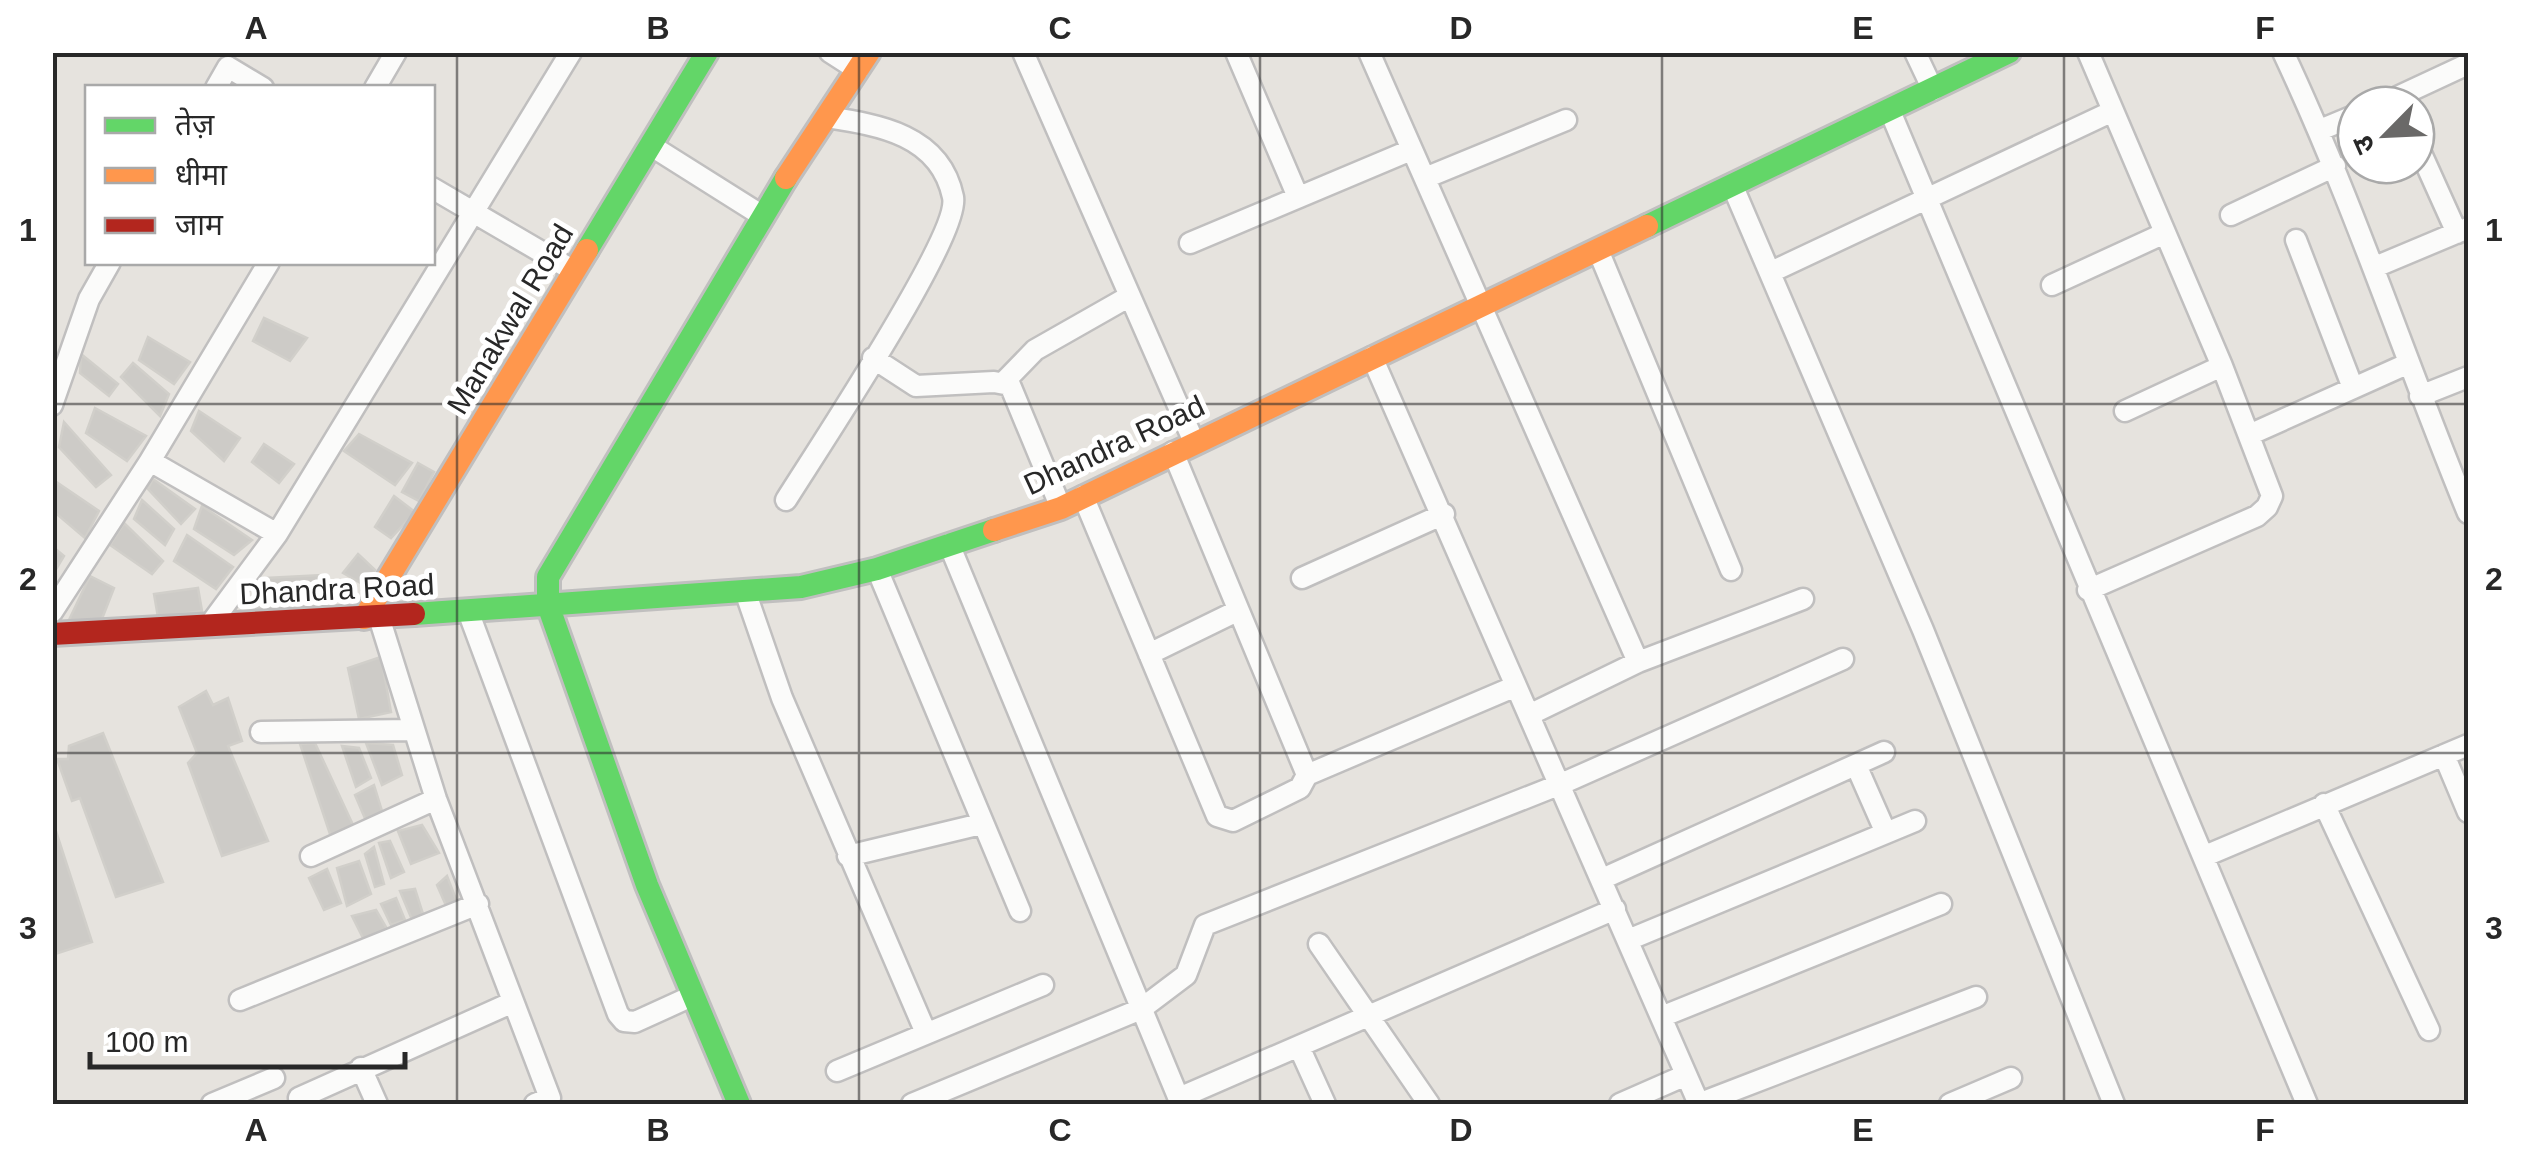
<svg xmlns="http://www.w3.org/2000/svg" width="2521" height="1157" viewBox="0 0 2521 1157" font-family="Helvetica,'Noto Sans Devanagari',sans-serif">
<rect width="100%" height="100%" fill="#e6e3de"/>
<!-- building -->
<path fill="#cdcbc7" stroke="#d1cfca" stroke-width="2.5" d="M264,318L307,338L290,361L253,341Z
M148,337L190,362L174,384L139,360Z
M81,354L118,384L109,396L80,373Z
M133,363L169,394L160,416L121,377Z
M95,408L146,436L127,461L86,433Z
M199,411L240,438L224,461L191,431Z
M64,422L111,475L96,487L59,447Z
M359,434L412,463L395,485L344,451Z
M264,444L294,464L279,483L252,462Z
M418,463L434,472L419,501L402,492Z
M52,479L99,511L85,538L52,510Z
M153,479L195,509L181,524L148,489Z
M394,496L415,512L391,538L375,527Z
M142,500L174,529L165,545L134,519Z
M202,506L252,540L234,555L194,529Z
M124,523L163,561L152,574L110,545Z
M187,535L233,567L216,589L174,561Z
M52,546L64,556L52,576Z
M358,554L375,570L361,591L364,585L343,573Z
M322,575L321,608L253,611L266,578Z
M90,576L114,588L100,624L68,622Z
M198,588L202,611L158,617L154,594Z
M381,657L391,712L359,719L348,668Z
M206,691L213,705L228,698L242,741L228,746L268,841L222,856L188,763L197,753L179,707Z
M103,733L163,882L116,897L80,798L72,801L57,759H68L69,746Z
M315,743L354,827L331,837L300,744Z
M366,743L393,745L402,775L382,785Z
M342,746L359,748L371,778L356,787Z
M374,785L382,811L367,823L355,795Z
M52,819L92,942L52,955Z
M422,825L439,853L411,864L398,831Z
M390,841L404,872L391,878L379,843Z
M374,847L384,884L375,887L365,854Z
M359,861L371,894L347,906L337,868Z
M327,869L341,903L324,910L309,878Z
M447,876L459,907L448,910L437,885Z
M415,889L424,917L413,922L400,891Z
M396,898L405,920L391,925L381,904Z
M376,910L390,934L365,942L352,916Z"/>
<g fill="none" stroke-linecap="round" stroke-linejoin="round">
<!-- street casing -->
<g stroke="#c0bfbf" stroke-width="25">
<path id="street" d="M830,52L858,70
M1023,52L1194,442
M1236,52L1298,197
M1369,52L1638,662
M1915,52L1933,90
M2088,52L2222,366L2272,496L2267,507L2257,516L2088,590
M2283,52C2354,203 2405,360 2468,513
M216,88L228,67L263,88
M375,88L396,52
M2380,105L2468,64
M1890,111L2307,1104
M2320,130L2356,115
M2416,142L2457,233
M650,145L761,215
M1425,178L1566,120
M1733,187L1923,630L2114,1104
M432,188L574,271
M2231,215L2335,166
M2296,240L2353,388
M1190,243L1411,150
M1598,250L1731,570
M269,262L150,461L277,534
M2375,267L2468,228
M1771,272L2113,111
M2052,285L2165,233
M1372,357L1699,1104
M873,358L916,386L994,382L1010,385L1061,508
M1004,382L1035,350L1130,296
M2420,396L2468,377
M52,405L89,299L110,262
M2125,411L2222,366
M2249,435L2407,364
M1083,496L1217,816L1233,821L1300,788L1307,775L1173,452
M786,500C814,455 961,235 953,197C940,134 878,125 826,117
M949,544L1181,1104
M877,569L1020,911
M1302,578L1444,514
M745,591L782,698L926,1033
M468,611L618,1014L624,1021L635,1022L692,996
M52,612L150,461
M379,617L436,799L550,1098L535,1104
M209,626L277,534L571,52
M1149,654L1237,611
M1529,715L1638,662L1803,599
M261,732L412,730
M2444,755L2468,812
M1856,765L1886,833
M1307,775L1516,686
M2324,804L2429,1030
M311,856L436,799
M848,856L981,824
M2205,856L2468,745
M1602,879L1884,752
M1628,940L1915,821
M1319,944L1429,1104
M240,1000L478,904
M1661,1017L1941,904
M1300,1049L1325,1104
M361,1068L377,1104
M837,1071L1043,985
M299,1098L511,1003
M1179,1098L1615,909
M212,1104L274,1078
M912,1104L1141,1009L1186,975L1205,925L1561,784L1843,659
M1620,1104L1686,1075
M1698,1104L1976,997
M1950,1104L2011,1078"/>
</g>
<!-- fast casing -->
<g stroke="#c0bfbf" stroke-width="28">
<path id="fast" d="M1647,226L2009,52
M587,250L707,52
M414,614L801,587L877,569L994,530
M739,1104L647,885L548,605V577L786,178"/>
</g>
<!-- slow casing -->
<g stroke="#c0bfbf" stroke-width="28">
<path id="slow" d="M786,178L869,52
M994,530L1061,508L1647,226
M364,618L587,250"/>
</g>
<!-- jam casing -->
<g stroke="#c0bfbf" stroke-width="28">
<path id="jam" d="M52,634L414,614"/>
</g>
<!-- street -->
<use href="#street" stroke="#fbfbfa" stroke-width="20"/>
<!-- fast -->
<use href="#fast" stroke="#63d668" stroke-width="22"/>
<!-- slow -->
<use href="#slow" stroke="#ff974d" stroke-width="22"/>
<!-- jam -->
<use href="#jam" stroke="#b3261e" stroke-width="22"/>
</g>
<!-- grid -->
<path fill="none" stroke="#282828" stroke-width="2.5" stroke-opacity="0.55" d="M457,52V1104M859,52V1104M1260,52V1104M1662,52V1104M2064,52V1104M52,404H2468M52,753H2468"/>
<g text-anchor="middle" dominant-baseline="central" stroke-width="10" stroke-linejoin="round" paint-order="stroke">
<!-- street labels -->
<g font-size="30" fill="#282828" stroke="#fff">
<text transform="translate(510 319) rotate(-59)">Manakwal Road</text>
<text transform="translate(1114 445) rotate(-25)">Dhandra Road</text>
<text transform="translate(337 589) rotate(-3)">Dhandra Road</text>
</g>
</g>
<!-- border -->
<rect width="2521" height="1157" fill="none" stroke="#ffffff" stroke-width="110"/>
<!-- legend -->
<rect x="85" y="85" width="350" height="180" fill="#ffffff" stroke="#a9a9a9" stroke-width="2.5"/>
<rect x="105" y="118" width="50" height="15" fill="#63d668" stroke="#a9a9a9" stroke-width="2.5"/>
<text x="175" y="135" font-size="30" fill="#282828">तेज़</text>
<rect x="105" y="168" width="50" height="15" fill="#ff974d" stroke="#a9a9a9" stroke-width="2.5"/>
<text x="175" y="185" font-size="30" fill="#282828">धीमा</text>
<rect x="105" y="218" width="50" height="15" fill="#b3261e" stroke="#a9a9a9" stroke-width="2.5"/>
<text x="175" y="235" font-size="30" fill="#282828">जाम</text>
<!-- north arrow -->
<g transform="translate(2386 135) rotate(246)"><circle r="48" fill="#ffffff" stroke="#a9a9a9" stroke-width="2.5"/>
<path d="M0-8L18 38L0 25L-18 38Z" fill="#6a6968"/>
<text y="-15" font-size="28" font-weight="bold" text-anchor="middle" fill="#282828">उ</text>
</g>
<!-- scale -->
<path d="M90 1052v15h315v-15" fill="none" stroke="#282828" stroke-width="5"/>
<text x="105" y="1052" font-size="30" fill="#282828" stroke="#ffffff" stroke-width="8" paint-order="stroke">100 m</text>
<rect x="55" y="55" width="2411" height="1047" fill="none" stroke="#282828" stroke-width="4"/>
<g font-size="32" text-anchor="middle" font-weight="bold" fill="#282828">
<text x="256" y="39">A</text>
<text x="658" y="39">B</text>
<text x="1060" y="39">C</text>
<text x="1461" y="39">D</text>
<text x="1863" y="39">E</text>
<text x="2265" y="39">F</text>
<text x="28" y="241">1</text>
<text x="2494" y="241">1</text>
<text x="28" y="590">2</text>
<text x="2494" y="590">2</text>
<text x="28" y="939">3</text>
<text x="2494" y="939">3</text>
<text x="256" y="1141">A</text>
<text x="658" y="1141">B</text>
<text x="1060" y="1141">C</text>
<text x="1461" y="1141">D</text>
<text x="1863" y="1141">E</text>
<text x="2265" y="1141">F</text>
</g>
</svg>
